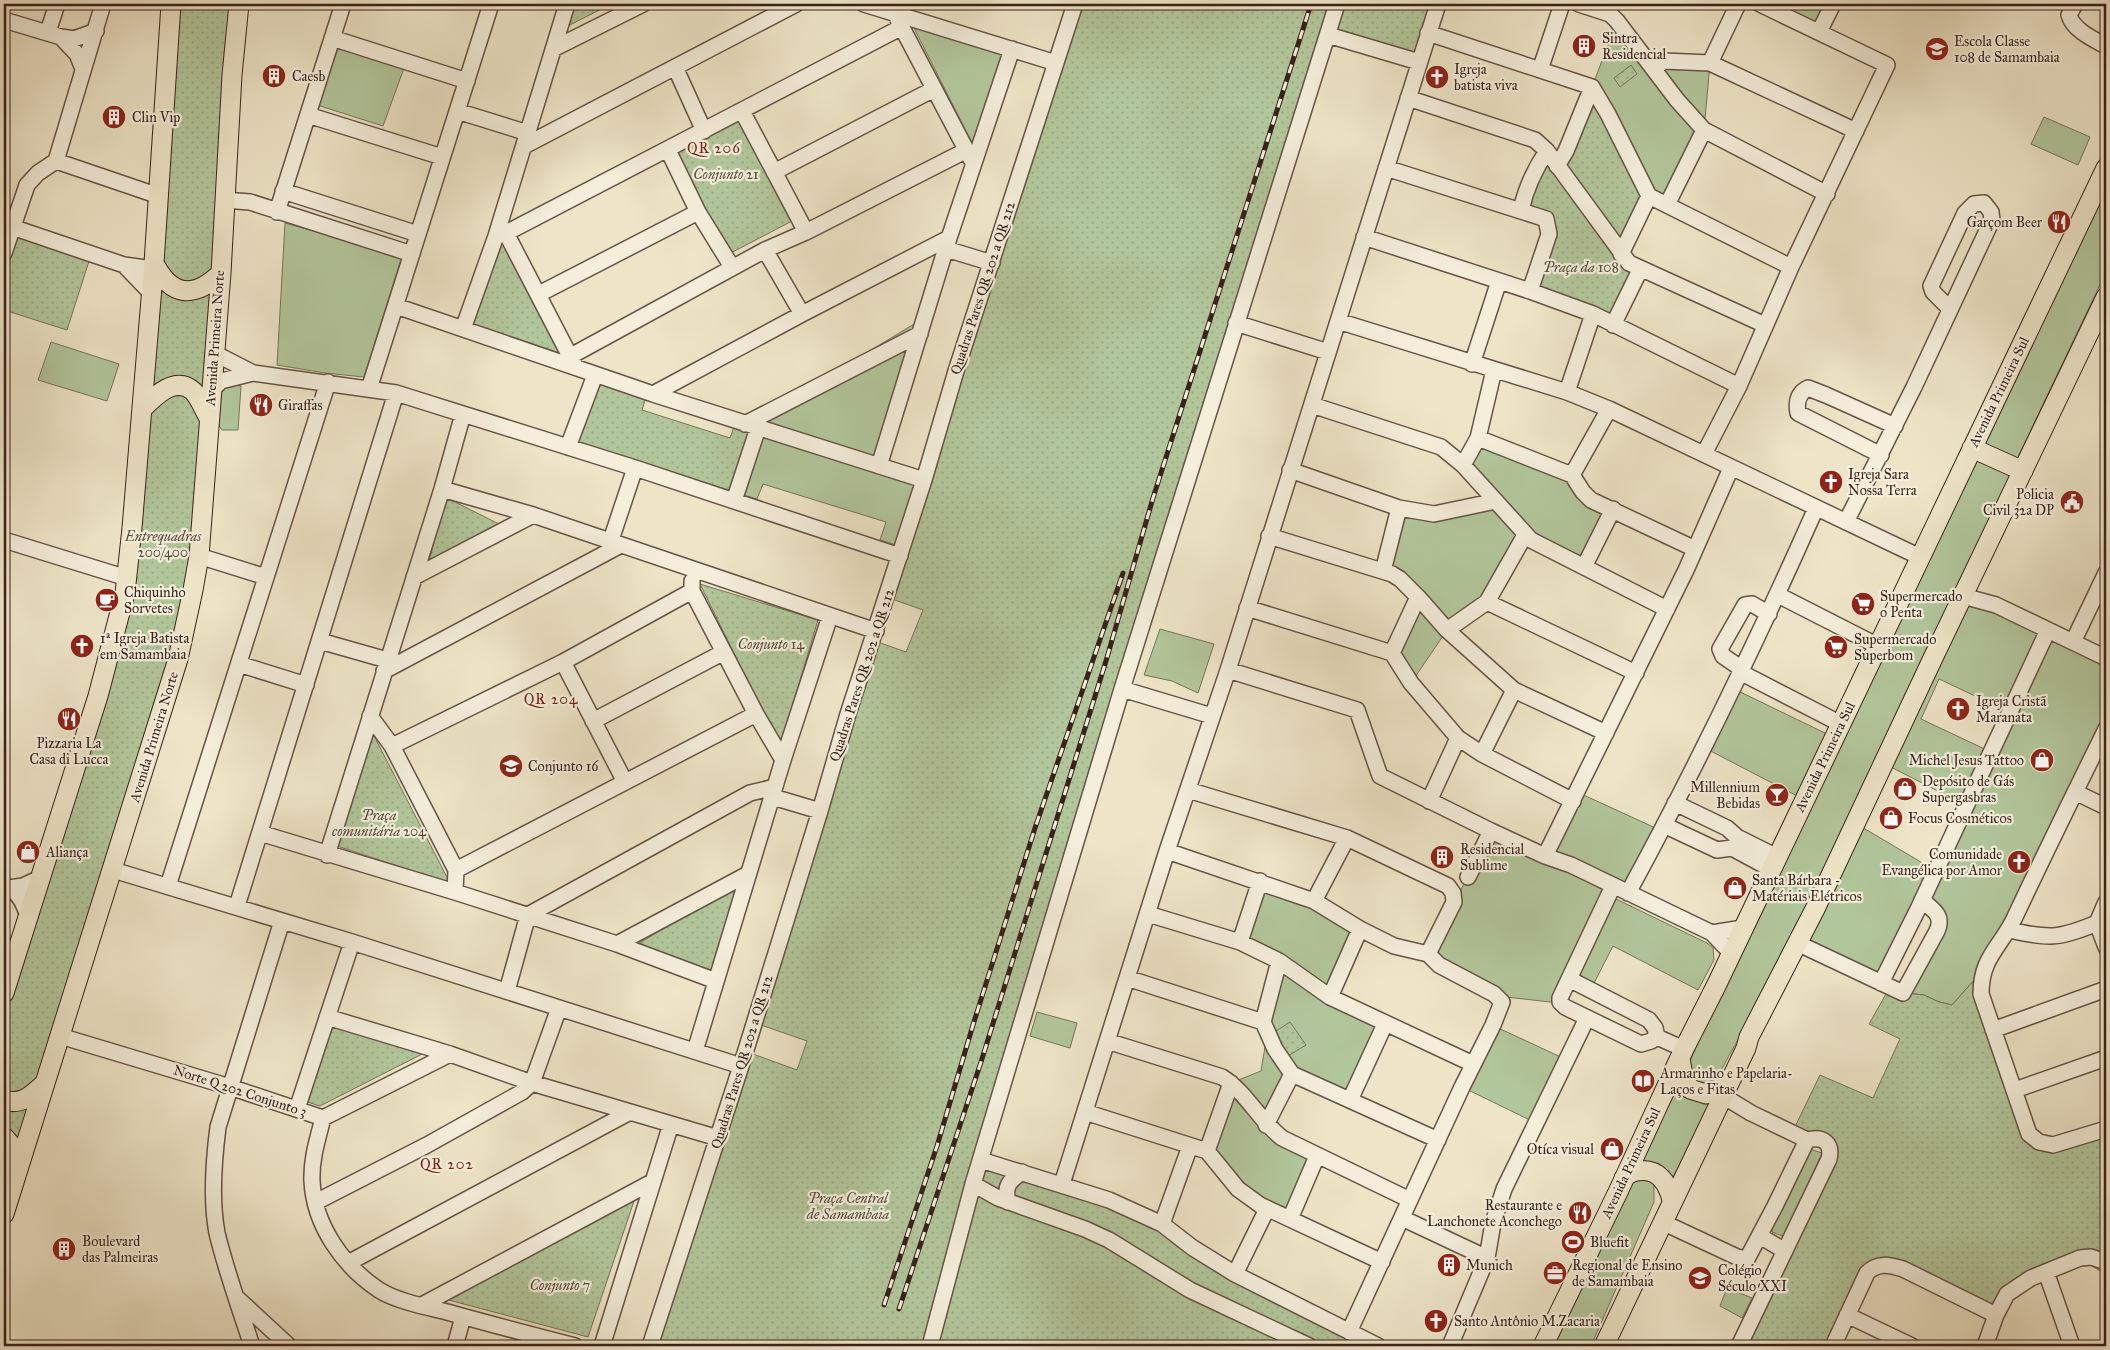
<svg xmlns="http://www.w3.org/2000/svg" width="2110" height="1350" viewBox="0 0 2110 1350" font-family="'IM FELL Great Primer',serif">
<defs>
<pattern id="park-dots" width="8" height="8" patternUnits="userSpaceOnUse" patternTransform="scale(1.25)"><rect width="8" height="8" fill="#b2c69b"/><path d="M2 2h.1M6 6h.1" fill="none" stroke="#9aaa85" stroke-width="1.8" stroke-linecap="round"/></pattern>
</defs>
<rect width="100%" height="100%" fill="#eee5c8"/>
<filter id="stains"><feTurbulence type="fractalNoise" baseFrequency=".004" numOctaves="4"/><feColorMatrix values="0 0 0 0 .2 0 0 0 0 .09 0 0 0 0 .02 0 0 0 .5 -.17"/></filter>
<radialGradient id="worn" r=".72"><stop offset=".6" stop-color="#630" stop-opacity="0"/><stop offset="1" stop-color="#630" stop-opacity=".3"/></radialGradient>
<!-- grass -->
<path fill="#b2c69b" stroke="#76745a" fill-rule="evenodd" d="M1760,4H1818L1816,8L1828,14L1819,32Z
M1617,21L1654,68L1710,63L1704,130L1667,205L1649,196L1592,87Z
M914,28L1005,55L974,147Z
M339,46L404,68L383,126L317,105Z
M2044,117L2090,137L2078,165L2031,144Z
M2106,187V272L2017,459L1978,443Z
M285,223L402,256L364,377L325,373L277,365Z
M919,321L875,458L919,476L896,545L880,540L886,522L763,484L757,499L733,492L754,421Z
M51,342L119,364L107,401L38,380Z
M232,385L241,386L238,430H222L216,421C218,407 215,389 232,385Z
M1478,438L1572,475L1613,509L1584,567L1531,540L1487,602L1447,630L1411,683L1392,653L1418,597L1383,571L1400,508L1434,514L1496,501L1463,465Z
M1977,459L2005,471L2011,479L1765,991L1715,1081L1697,1088L1687,1068L1731,966Z
M1966,589L2106,658V728L1983,970L1952,1005L1939,1002L1924,995L1906,993L1939,917L1919,907L1963,804L1889,766ZM1939,679L2009,712L1991,752L1921,719Z
M1160,629L1214,644L1198,693L1172,681L1144,675Z
M1732,688L1829,735L1799,797L1703,747Z
M1577,792L1662,831L1628,893L1614,887L1559,1003L1506,997L1428,954L1491,831L1545,856Z
M1860,826L1931,868L1881,981L1805,943Z
M1260,881L1360,929L1330,997L1385,1024L1350,1100L1292,1074L1265,1125L1317,1156L1290,1219L1267,1209L1207,1151L1231,1083L1261,1071L1265,1047L1263,1022L1279,961L1240,942Z
M1616,899L1707,943L1713,948L1714,960L1698,990L1613,946L1592,987L1572,978L1612,900Z
M1037,1012L1077,1023L1070,1048L1030,1036Z
M1494,1026L1565,1059L1534,1122L1462,1087Z
M1673,1082C1686,1102 1692,1103 1715,1096L1671,1181L1633,1168Z
M1807,1148L1822,1153L1785,1237L1772,1232V1224Z
M1646,1177L1654,1185V1202L1591,1346H1544L1631,1179Z
M1727,1288L1752,1298L1742,1318L1720,1306Z"/>
<!-- park -->
<path fill="url(#park-dots)" stroke="#76745a" d="M170,4H234L196,549L155,717L4,1201V1016L122,626Z
M571,4H611L562,29Z
M1079,4H1438L1419,62L1328,35L981,1160L1109,1200L1193,1248L1385,1346H650L753,1054L797,1070L807,1041L761,1025L875,641L906,652L923,610L889,598Z
M1631,65L1637,74L1620,87L1614,78Z
M1592,87L1649,196L1621,254L1640,270L1613,325L1530,291L1550,230L1521,210L1547,151L1557,165Z
M740,119L792,221L727,255L674,153Z
M15,234L89,261L67,330L4,310V271Z
M503,239L567,358L472,325Z
M597,371L649,388L642,410L730,438L734,427L753,422L732,491L572,443Z
M445,497L501,525L429,562Z
M700,584L818,620L780,747Z
M372,732L450,883L334,845Z
M740,884L714,977L634,946Z
M1983,970L1981,995L2025,1124L2046,1145L2106,1129V1275L2080,1258L2031,1278L2018,1277L2002,1291L1996,1315L1876,1266L1833,1346H1736L1828,1151L1792,1133L1820,1075L1873,1098L1900,1039L1869,1024L1890,987L1906,993L1924,995L1939,1002L1952,1005Z
M330,1018L430,1050L320,1106L301,1100Z
M1290,1022L1306,1045L1288,1056L1273,1033Z
M634,1201L588,1337L441,1298Z"/>
<g fill="none" stroke-linecap="round" stroke-linejoin="round">
<!-- minor casing -->
<g stroke="#675345" stroke-width="18">
<path id="minor" d="M103,4L56,161L159,196
M864,4L1056,63
M1579,4L1610,14L1617,21L1677,100L1704,130L1827,194
M2075,4L2069,15C2073,30 2093,39 2106,46
M4,20L61,37L74,39L96,31
M898,20L971,159
M48,32L57,4
M1819,32L1833,4
M1428,33L1592,87L1608,114L1649,196L1791,267
M1328,35L1419,62
M61,37L77,54L83,69
M332,38L467,81
M553,49L643,4
M1710,63L1738,4
M675,67L704,131
M1654,68L1664,61L1710,63L1856,131
M1540,70L1562,4
M1408,98L1535,140L1547,151L1629,263L1765,325
M457,111L528,133
M742,111L806,232
M308,115L442,157
M524,146L796,4
M668,150L698,212L732,267
M1557,166L1566,151L1592,87
M1386,168L1546,219L1549,234L1530,291
M774,172L934,89
M283,191L418,234
M224,200L250,202L412,254
M1667,205L1704,130
M1521,210C1526,188 1534,170 1547,151
M277,212L343,4
M12,227L124,265L153,269
M506,233L902,27
M497,236L506,233L574,364
M1364,237L1530,291L1593,314L1739,386
M946,249L992,263
M765,250L802,314
M4,253L27,185L38,173L56,161
M1621,254L1649,196
M124,265L151,293
M539,294L698,212
M396,306L653,394L924,480
M1338,321L1567,392L1609,409L1920,557
M1236,323L1328,352
M1613,325L1640,270
M463,329L496,236L567,4
M214,353L253,373
M569,357L765,250L806,232L965,151
M1472,364L1499,281
M369,389L491,4
M212,390L221,381L253,373L396,393L635,468L900,556
M1567,392L1593,314
M653,394L802,314L949,238
M1312,405L1441,447L1463,465L1531,540L1667,609
M745,424L920,334
M1478,438L1572,475L1609,409
M568,447L595,375
M1704,454L1739,386L1791,267L1887,65L1760,4
M1881,455L1798,413C1796,402 1798,393 1808,388L1826,395L1895,426
M1463,465L1478,438L1494,370
M879,466L949,238L1012,49
M1290,470L1399,508L1434,514L1496,501
M1572,475L1583,492L1591,500L1695,549
M442,489L533,515L876,631
M734,501L758,428
M1846,522L1914,387L1992,220L1991,212L1984,203L1974,204L1965,213L1931,286L1933,292L1950,309
M1269,536L1392,574L1400,579L1418,597L1447,630L1514,690L1606,733
M4,540L127,578
M610,543L635,468
M199,556L266,577
M1584,567L1613,509
M1383,571L1399,508
M414,577L533,515
M692,581V591L756,714L783,760
M1778,595L1878,646
M1963,596L1996,605L2106,658
M1487,602L1525,535
M1247,608L1392,653L1411,683L1458,738L1482,754L1573,801
M1447,630L1487,602L1636,673
M320,641L387,660
M2073,642L2106,573
M1392,653L1418,597
M563,662L625,782
M239,664L306,685
M1742,669L1723,656L1720,649L1745,605L1752,604L1769,614
M1228,670L1357,710L1380,776L1491,831L1545,856L1571,865L1712,933L1731,953
M384,671L619,546
M1740,672L1841,724
M1122,689L1212,716
M370,716L392,746L456,870
M593,721L724,652
M2106,729C2075,792 2044,855 2014,919C1999,949 1981,958 1981,994L2029,1134L2039,1142L2053,1145L2106,1129
M392,746L563,662L692,591
M1482,754L1514,690
M1188,790L1347,838L1448,886L1453,893L1454,902L1428,954
M2075,792L2106,807
M773,797L820,811
M1429,801L1458,738
M1675,803L1727,828L1737,837L1777,857
M1664,825L1717,850L1732,848L1771,869
M260,833L455,892L617,944L748,874
M1167,851L1314,901L1360,929L1394,946L1428,954L1439,965L1494,994L1502,1002L1493,1025L1462,1087L1349,1332
M327,855L442,489L463,414
M1545,856L1686,570L1731,468
M113,870L352,942L741,1066
M1468,877L1491,831
M4,886C18,890 24,903 28,917
M168,886L328,382
M1613,886L1560,998V1002L1565,1007L1641,1044L1651,1041L1657,1037
M9,888L23,886L38,879
M455,892L456,870L756,714
M1628,893C1696,768 1758,639 1816,508
M1314,901L1347,838
M2106,902L2097,923L2106,947
M237,906L396,393
M1148,914L1240,942L1279,961L1330,997L1473,1064
M2009,930C2049,939 2059,939 2097,923
M1712,933L1743,928
M1240,942L1260,881
M1797,943L1903,993L1937,931C1944,915 1933,910 1922,900
M617,944L716,981
M1127,978L1263,1022L1275,1049L1292,1074L1438,1140
M1569,979L1649,1020L1655,1028L1657,1037
M1881,983L1919,907L2048,630
M507,991L528,915L750,793L775,787
M1330,997L1360,929
M327,1017L450,1054L532,1083L718,1138
M1263,1022L1279,961
M1993,1030L2106,989
M60,1036L230,1087L323,1118C318,1138 311,1159 312,1181C314,1225 343,1266 379,1290C396,1301 427,1307 447,1312C490,1324 532,1335 575,1346
M1657,1037L1684,1049
M1107,1041L1222,1077C1246,1092 1260,1121 1282,1138L1410,1200
M695,1051L783,760L830,616
M2015,1090L2106,1058
M1723,1096L1751,1113L1807,1140
M1350,1100L1385,1024
M297,1109L352,942
M1085,1112L1207,1151L1238,1189L1260,1205L1382,1262
M323,1118L450,1054
M1266,1125L1292,1074
M1207,1151L1231,1083
M981,1160L1109,1200L1162,1224L1193,1248L1235,1274L1378,1346
M973,1184L998,1198L1085,1229L1109,1240L1190,1290L1309,1346
M1062,1184L1167,851L1228,670L1438,4
M316,1202L427,1145L522,1092L532,1083L559,1008
M1008,1202C1004,1186 1009,1181 1022,1172
M1402,1218L1487,1258
M1290,1219L1317,1156
M1662,1222L1737,1257L1747,1259L1775,1206L1807,1140C1822,1136 1833,1142 1829,1159L1739,1346
M1162,1224L1190,1146
M1760,1236L1785,1251
M348,1263L630,1112
M2046,1272L2072,1346
M1235,1274L1267,1209
M237,1298L289,1346
M422,1305L652,1182
M1847,1315L1912,1346
M252,1346C240,1309 226,1271 217,1233C211,1202 214,1158 218,1127L282,921
M455,1346L463,1317
M602,1346L671,1124
M650,1346L741,1066L820,811L848,714L924,480L956,371L1075,4
M930,1346L973,1184L1122,689L1337,4
M1450,1346L1487,1258L1493,1223L1504,1189L1587,1018
M1833,1346L1867,1273C1878,1262 1889,1265 1903,1269L1996,1315L2007,1294L2031,1278L2080,1258L2091,1257L2106,1262
M1985,1346L1996,1315"/>
</g>
<!-- major casing -->
<g stroke="#3a2219" stroke-width="21">
<path id="major" d="M154,263C171,297 194,299 221,273
M142,409C154,397 175,375 193,391C200,398 204,410 209,418
M1972,448L2023,471
M4,993L98,696L125,593L132,528L154,263L171,4
M1680,1058L1683,1076L1690,1089L1706,1094L1720,1088L1730,1079
M4,1100C22,1106 33,1094 45,1083
M4,1137L11,1145L18,1169
M1624,1178C1633,1168 1652,1168 1661,1178C1667,1184 1670,1192 1672,1200
M4,1214L178,659L193,590L199,556L221,273L232,75L239,4
M1543,1346L1618,1192L1684,1049L1716,986L2106,168
M1604,1346L1746,1048L1749,1037L1815,909L1933,658L2106,297"/>
</g>
<!-- minor -->
<use href="#minor" stroke="#f4eedb" stroke-width="15"/>
<!-- major -->
<use href="#major" stroke="#eee5c8" stroke-width="19"/>
<!-- rail casing -->
<g stroke="#3a2219" stroke-width="5">
<path id="rail" d="M884,1305L937,1146L973,1025L1035,828L1123,573
M899,1309L981,1062L1106,661L1153,498L1311,4"/>
</g>
<!-- rail -->
<use href="#rail" stroke="#f4eedb" stroke-width="3" stroke-dasharray="9" stroke-linecap="butt"/>
</g>
<!-- icons -->
<defs>
<g id="building-disc" transform="scale(1.25)"><circle r="9.5" fill="#8f2418" stroke="#f4eedb"/><path d="M-4-6H4V6H1V3H-1V6H-4ZM-2.5-4.3h1.7v1.8h-1.7ZM.8-4.3h1.7v1.8H.8ZM-2.5-1h1.7V.8h-1.7ZM.8-1h1.7V.8H.8Z" fill="#fff"/></g>
<g id="school-disc" transform="scale(1.25)"><circle r="9.5" fill="#8f2418" stroke="#f4eedb"/><path d="M0-5L7-2L0 1L-7-2ZM-4 1L0 2.5L4 1V4Q0 6-4 4Z" fill="#fff"/></g>
<g id="church-disc" transform="scale(1.25)"><circle r="9.5" fill="#8f2418" stroke="#f4eedb"/><path d="M-1.2-6h2.4v3.5h3.3v2.4h-3.3V6h-2.4V-.1h-3.3v-2.4h3.3Z" fill="#fff"/></g>
<g id="restaurant-disc" transform="scale(1.25)"><circle r="9.5" fill="#8f2418" stroke="#f4eedb"/><path d="M-5-6h1v4h1v-4h1v4h1v-4h1v5L-1.5 .5V6h-2V.5L-5-1ZM5-6V6H3V1.5H1.5Q1.5-4 5-6Z" fill="#fff"/></g>
<g id="civic-disc" transform="scale(1.25)"><circle r="9.5" fill="#8f2418" stroke="#f4eedb"/><path d="M-.6-6.5H3V-4.5H.6V-3L4-1V1h2V6H-6V1h2V-1L-.6-3ZM-1.2 2.5V6h2.4V2.5Z" fill="#fff"/></g>
<g id="cafe-disc" transform="scale(1.25)"><circle r="9.5" fill="#8f2418" stroke="#f4eedb"/><path d="M-5.5-4.5H6V0H3Q3 3.5 0 3.5H-2.5Q-5.5 3.5-5.5 0ZM3-3.2v2h1.7v-2ZM-6 4.5H4V6H-6Z" fill="#fff"/></g>
<g id="supermarket-disc" transform="scale(1.25)"><circle r="9.5" fill="#8f2418" stroke="#f4eedb"/><path d="M-6-5.5h2.5l.6 2H6L4.5 2H-2.5L-4.4-4H-6ZM-1.5 3.2a1.3 1.3 0 1 0 .1 0ZM3 3.2a1.3 1.3 0 1 0 .1 0Z" fill="#fff"/></g>
<g id="shop-disc" transform="scale(1.25)"><circle r="9.5" fill="#8f2418" stroke="#f4eedb"/><path d="M-5-2.5h2.3a2.7 3.5 0 0 1 5.4 0H5L5.5 6h-11ZM-1.5-2.5h3a1.5 2.3 0 0 0-3 0Z" fill="#fff"/></g>
<g id="bar-disc" transform="scale(1.25)"><circle r="9.5" fill="#8f2418" stroke="#f4eedb"/><path d="M-6-5H6L.8 .8V4.5H3.5V6h-7V4.5H-.8V.8Z" fill="#fff"/></g>
<g id="library-disc" transform="scale(1.25)"><circle r="9.5" fill="#8f2418" stroke="#f4eedb"/><path d="M-6-4Q-3-5.5-.7-3.5V5Q-3 3-6 4ZM6-4Q3-5.5 .7-3.5V5Q3 3 6 4Z" fill="#fff"/></g>
<g id="stadium-disc" transform="scale(1.25)"><circle r="9.5" fill="#8f2418" stroke="#f4eedb"/><path d="M0-5a6.5 5 0 1 0 0 10a6.5 5 0 1 0 0-10ZM-3.5-1.8h7v3.6h-7Z" fill="#fff"/></g>
<g id="office-disc" transform="scale(1.25)"><circle r="9.5" fill="#8f2418" stroke="#f4eedb"/><path d="M-6-3h4V-5.5h4V-3h4V5H-6ZM-1-4.5V-3h2v-1.5ZM-6 0V1H6V0Z" fill="#fff"/></g>
</defs>
<g fill-rule="evenodd">
<use href="#building-disc" x="1584" y="46"/>
<use href="#school-disc" x="1937" y="49"/>
<use href="#building-disc" x="274" y="76"/>
<use href="#church-disc" x="1437" y="77"/>
<use href="#building-disc" x="114" y="117"/>
<use href="#restaurant-disc" x="2059" y="222"/>
<use href="#restaurant-disc" x="261" y="405"/>
<use href="#church-disc" x="1831" y="482"/>
<use href="#civic-disc" x="2072" y="502"/>
<use href="#cafe-disc" x="107" y="600"/>
<use href="#supermarket-disc" x="1863" y="604"/>
<use href="#church-disc" x="82" y="646"/>
<use href="#supermarket-disc" x="1836" y="647"/>
<use href="#church-disc" x="1958" y="709"/>
<use href="#restaurant-disc" x="69" y="719"/>
<use href="#shop-disc" x="2042" y="760"/>
<use href="#school-disc" x="511" y="766"/>
<use href="#shop-disc" x="1905" y="789"/>
<use href="#bar-disc" x="1777" y="795"/>
<use href="#shop-disc" x="1891" y="818"/>
<use href="#shop-disc" x="28" y="852"/>
<use href="#building-disc" x="1442" y="857"/>
<use href="#church-disc" x="2019" y="862"/>
<use href="#shop-disc" x="1735" y="888"/>
<use href="#library-disc" x="1643" y="1081"/>
<use href="#shop-disc" x="1612" y="1149"/>
<use href="#restaurant-disc" x="1580" y="1213"/>
<use href="#stadium-disc" x="1573" y="1242"/>
<use href="#building-disc" x="64" y="1249"/>
<use href="#building-disc" x="1449" y="1265"/>
<use href="#office-disc" x="1555" y="1273"/>
<use href="#school-disc" x="1700" y="1278"/>
<use href="#church-disc" x="1436" y="1321"/>
</g>
<g text-anchor="middle" dominant-baseline="central" stroke-width="4.5" stroke-linejoin="round" paint-order="stroke">
<!-- poi labels -->
<g font-size="14" fill="#3a2219" stroke="#f4eedb" text-anchor="start">
<text x="1602" y="38">Sintra<tspan x="1602" dy="16">Residencial</tspan></text>
<text x="1954" y="41">Escola Classe<tspan x="1954" dy="16">108 de Samambaia</tspan></text>
<text x="1454" y="69">Igreja<tspan x="1454" dy="16">batista viva</tspan></text>
<text x="292" y="76">Caesb</text>
<text x="132" y="117">Clin Vip</text>
<text x="2042" y="222" text-anchor="end">Garçom Beer</text>
<text x="278" y="405">Giraffas</text>
<text x="1848" y="474">Igreja Sara<tspan x="1848" dy="16">Nossa Terra</tspan></text>
<text x="2054" y="494" text-anchor="end">Policia<tspan x="2054" dy="16">Civil 32a DP</tspan></text>
<text x="124" y="592">Chiquinho<tspan x="124" dy="16">Sorvetes</tspan></text>
<text x="1880" y="596">Supermercado<tspan x="1880" dy="16">o Penta</tspan></text>
<text x="100" y="638">1ª Igreja Batista<tspan x="100" dy="16">em Samambaia</tspan></text>
<text x="1854" y="639">Supermercado<tspan x="1854" dy="16">Superbom</tspan></text>
<text x="1976" y="701">Igreja Cristã<tspan x="1976" dy="16">Maranata</tspan></text>
<text x="69" y="743" text-anchor="middle">Pizzaria La<tspan x="69" dy="16">Casa di Lucca</tspan></text>
<text x="2024" y="760" text-anchor="end">Michel Jesus Tattoo</text>
<text x="528" y="766">Conjunto 16</text>
<text x="1922" y="781">Depósito de Gás<tspan x="1922" dy="16">Supergasbras</tspan></text>
<text x="1760" y="787" text-anchor="end">Millennium<tspan x="1760" dy="16">Bebidas</tspan></text>
<text x="1908" y="818">Focus Cosméticos</text>
<text x="1460" y="849">Residencial<tspan x="1460" dy="16">Sublime</tspan></text>
<text x="46" y="852">Aliança</text>
<text x="2002" y="854" text-anchor="end">Comunidade<tspan x="2002" dy="16">Evangélica por Amor</tspan></text>
<text x="1752" y="880">Santa Bárbara -<tspan x="1752" dy="16">Matériais Elétricos</tspan></text>
<text x="1660" y="1073">Armarinho e Papelaria-<tspan x="1660" dy="16">Laços e Fitas</tspan></text>
<text x="1594" y="1149" text-anchor="end">Otíca visual</text>
<text x="1562" y="1205" text-anchor="end">Restaurante e<tspan x="1562" dy="16">Lanchonete Aconchego</tspan></text>
<text x="82" y="1241">Boulevard<tspan x="82" dy="16">das Palmeiras</tspan></text>
<text x="1590" y="1242">Bluefit</text>
<text x="1466" y="1265">Munich</text>
<text x="1572" y="1265">Regional de Ensino<tspan x="1572" dy="16">de Samambaia</tspan></text>
<text x="1718" y="1270">Colégio<tspan x="1718" dy="16">Século XXI</tspan></text>
<text x="1454" y="1321">Santo Antônio M.Zacaria</text>
</g>
<!-- park labels -->
<g font-size="14" font-style="italic" fill="#584b3a" stroke="#f4eedb">
<text x="726" y="174">Conjunto 21</text>
<text x="1581" y="267">Praça da 108</text>
<text x="163" y="536">Entrequadras<tspan x="163" dy="16">200/400</tspan></text>
<text x="771" y="644">Conjunto 14</text>
<text x="379" y="815">Praça<tspan x="379" dy="16">comunitária 204</tspan></text>
<text x="848" y="1198">Praça Central<tspan x="848" dy="16">de Samambaia</tspan></text>
<text x="560" y="1285">Conjunto 7</text>
</g>
<!-- street labels -->
<g font-size="14" fill="#3a2219" stroke="#f4eedb">
<text transform="translate(983 288) rotate(-72)">Quadras Pares QR 202 a QR 212</text>
<text transform="translate(215 338) rotate(-86)">Avenida Primeira Norte</text>
<text transform="translate(1999 392) rotate(-64)">Avenida Primeira Sul</text>
<text transform="translate(862 675) rotate(-72)">Quadras Pares QR 202 a QR 212</text>
<text transform="translate(154 737) rotate(-73)">Avenida Primeira Norte</text>
<text transform="translate(1825 757) rotate(-64)">Avenida Primeira Sul</text>
<text transform="translate(742 1062) rotate(-73)">Quadras Pares QR 202 a QR 212</text>
<text transform="translate(240 1091) rotate(18)">Norte Q 202 Conjunto 3</text>
<text transform="translate(1631 1163) rotate(-65)">Avenida Primeira Sul</text>
</g>
<!-- neighbourhood labels -->
<g font-size="15" letter-spacing="1" fill="#7a1f14" stroke="#f4eedb">
<text x="714" y="148">QR 206</text>
<text x="551" y="699">QR 204</text>
<text x="447" y="1164">QR 202</text>
</g>
</g>
<!-- margin -->
<rect width="2110" height="1350" fill="none" stroke="#eee5c8" stroke-width="20"/>
<rect x="5" y="5" width="2100" height="1340" fill="none" stroke="#3a2219" stroke-width="2.5"/>
<rect x="10" y="10" width="2090" height="1330" fill="none" stroke="#3a2219"/>
<rect width="100%" height="100%" filter="url(#stains)"/>
<rect width="100%" height="100%" fill="url(#worn)"/>
</svg>
